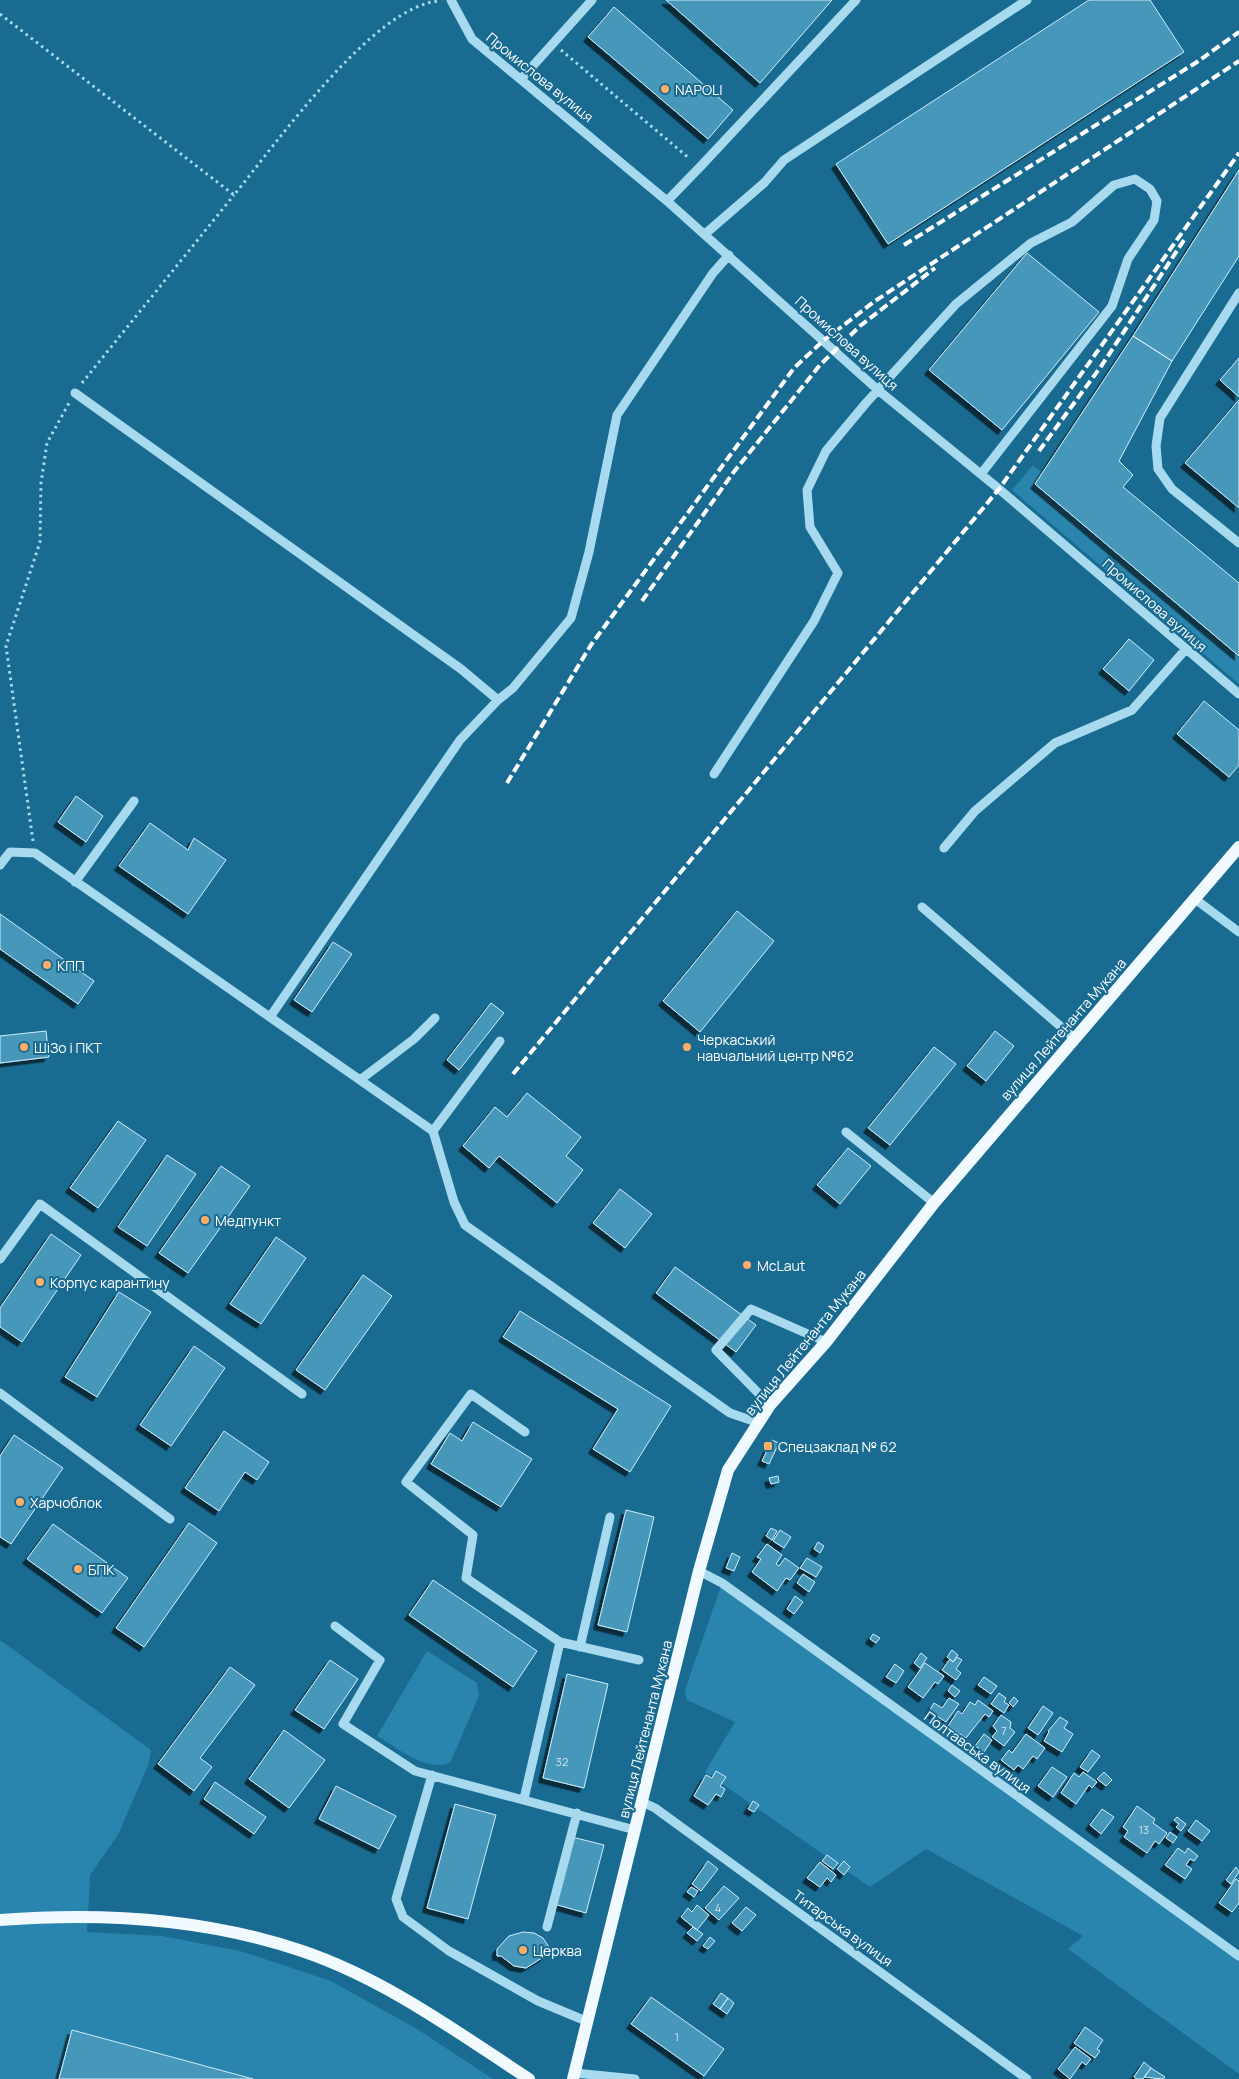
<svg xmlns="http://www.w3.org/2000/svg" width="1239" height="2079" viewBox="0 0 1239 2079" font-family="Manrope,sans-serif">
<defs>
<filter id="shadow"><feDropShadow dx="-4.5" dy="4.5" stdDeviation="0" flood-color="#0009"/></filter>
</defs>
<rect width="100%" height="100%" fill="#196b91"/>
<!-- green -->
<path fill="#2985ae" d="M1033,465L1044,474L1035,484L1239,656V684L1012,490Z
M722,1583L1239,1956V2074L1068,1949L1083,1936L926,1849L870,1887L705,1772L735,1722L687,1700L685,1690Z
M0,1640L151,1750L149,1763L118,1835L90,1875L87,1932L162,1936L240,1951L331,1981L417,2029L493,2079H253L72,2030L59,2079H0Z
M427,1651L477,1683L479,1696L450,1763C425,1772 398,1748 377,1736Z"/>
<!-- building -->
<path fill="#4697ba" stroke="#cfeefb" filter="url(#shadow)" d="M666,0H832L760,83Z
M1089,0H1150L1184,52L888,244L836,164Z
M614,7L733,110L708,139L588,37Z
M1239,170V256L1172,361L1133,336Z
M1027,253L1099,312L1002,430L929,370Z
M1133,336L1172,361L1119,461L1133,475L1123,487L1239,583V656L1035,484Z
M1239,358V397L1220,380Z
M1239,400V508L1185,463Z
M1129,639L1154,660L1129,691L1103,669Z
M1204,701L1239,730V765L1229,777L1177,734Z
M76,796L103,816L86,842L58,822Z
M150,823L188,850L194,838L226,860L188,914L119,866Z
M737,911L774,941L700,1032L663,1001Z
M0,914L94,981L78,1004L0,949Z
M333,942L352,954L312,1012L294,1000Z
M491,1003L504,1013L459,1070L447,1060Z
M46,1031L49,1057L0,1063V1036Z
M995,1031L1014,1046L986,1081L967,1066Z
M934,1047L956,1064L890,1145L868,1128Z
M527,1093L581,1137L566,1156L583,1170L557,1203L499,1156L489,1168L463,1146L495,1107L507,1117Z
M118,1121L146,1140L98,1208L70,1188Z
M848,1148L871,1166L840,1204L817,1185Z
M167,1155L196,1174L147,1246L118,1227Z
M221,1166L250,1186L188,1273L159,1253Z
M620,1189L652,1214L625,1248L593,1223Z
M51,1234L81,1255L22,1342L0,1327V1308Z
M276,1237L306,1258L261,1324L230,1304Z
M675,1267L756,1325L736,1352L656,1293Z
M363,1275L392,1296L325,1390L296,1370Z
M119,1292L151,1312L97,1397L65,1377Z
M520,1311L671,1406L630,1472L593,1449L618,1409L503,1337Z
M194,1346L225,1368L171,1446L140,1425Z
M473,1422L532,1459L501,1507L431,1464L450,1433L462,1441Z
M224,1431L269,1462L257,1480L245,1472L219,1511L185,1488Z
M14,1435L63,1468L11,1544L0,1537V1456Z
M772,1440L779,1443L769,1464L762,1461Z
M778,1476L779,1482L771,1484L769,1478Z
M626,1510L654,1517L627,1632L598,1625Z
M189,1523L217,1543L144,1647L116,1628Z
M53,1524L128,1578L102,1613L27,1559Z
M771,1528L777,1531L772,1540L766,1536Z
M780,1530L791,1537L784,1548L773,1541Z
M818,1542L824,1546L820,1553L814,1549Z
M767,1544L782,1555L776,1564L779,1566L785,1558L799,1568L790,1580L786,1578L777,1591L752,1572L761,1559L757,1557Z
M732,1553L740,1557L734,1571L726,1568Z
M807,1558L822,1567L816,1577L800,1568Z
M803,1574L815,1582L809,1592L797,1583Z
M433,1580L537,1651L513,1687L409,1615Z
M795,1596L803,1602L794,1614L787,1609Z
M873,1634L880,1638L876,1643L870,1639Z
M952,1650L958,1655L953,1662L947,1657Z
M921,1653L927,1658L920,1668L914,1663Z
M957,1657L962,1660L956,1669L961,1673L956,1680L942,1670L950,1659L953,1662Z
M330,1660L358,1679L324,1729L295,1710Z
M925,1663L944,1676L938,1684L935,1682L923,1698L908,1687Z
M895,1664L904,1671L896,1683L886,1677Z
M230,1667L255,1685L200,1758L212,1767L194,1791L158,1764Z
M567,1674L608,1684L584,1788L543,1778Z
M984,1677L997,1686L991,1694L978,1685Z
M952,1685L960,1691L955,1697L948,1691Z
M999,1693L1006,1698L1004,1702L1009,1705L1004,1713L991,1704Z
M1014,1697L1018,1701L1013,1707L1009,1703Z
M949,1698L959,1704L946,1722L929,1711L934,1703L942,1708Z
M978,1700L993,1711L989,1717L985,1714L966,1738L948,1726L958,1711L962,1714L970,1702L975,1705Z
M1043,1706L1053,1713L1038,1735L1028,1728Z
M1001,1715L1011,1722L1010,1728L1015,1732L1004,1746L992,1737L997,1731L993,1726Z
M1060,1717L1068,1722L1064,1728L1073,1734L1062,1752L1044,1741L1049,1732L1048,1731Z
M284,1730L325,1760L289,1808L249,1779Z
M984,1734L992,1740L984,1752L975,1746Z
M1026,1734L1045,1748L1037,1759L1033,1756L1023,1769L1018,1765L1014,1770L1001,1760L1009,1750L1012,1753Z
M1092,1750L1100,1756L1088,1772L1080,1767Z
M1052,1767L1067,1777L1053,1797L1038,1786Z
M716,1771L726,1777L720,1786L725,1789L721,1797L716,1794L708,1805L694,1796L706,1775L712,1778Z
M1083,1772L1097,1782L1092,1788L1089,1785L1076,1804L1061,1793L1074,1773L1079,1777Z
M1104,1772L1112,1780L1106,1786L1097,1779Z
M215,1782L266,1817L254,1834L204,1799Z
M336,1786L396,1816L379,1849L319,1819Z
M753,1801L759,1805L754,1812L748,1809Z
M455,1804L496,1815L468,1919L427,1908Z
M1137,1806L1155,1819L1153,1823L1167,1833L1159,1844L1155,1841L1147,1853L1124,1837L1128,1831L1123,1827Z
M1102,1809L1114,1817L1101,1834L1090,1825Z
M1177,1817L1186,1824L1181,1831L1176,1827L1179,1824L1174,1820Z
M1196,1820L1210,1831L1202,1841L1188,1831Z
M1170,1832L1177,1837L1173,1843L1166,1838Z
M572,1837L604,1845L586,1913L554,1904Z
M1178,1848L1185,1853L1188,1848L1198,1856L1194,1861L1190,1859L1186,1865L1192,1869L1185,1879L1165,1865Z
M827,1855L838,1863L833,1869L822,1861Z
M708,1861L718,1869L701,1891L692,1884Z
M844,1861L850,1867L844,1875L837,1869Z
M820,1862L836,1875L831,1882L827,1878L820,1887L807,1878Z
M1236,1867L1239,1872L1231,1884L1226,1880Z
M1236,1879L1239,1881V1903L1232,1912L1219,1903Z
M724,1886L739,1898L719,1920L705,1908Z
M691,1887L698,1891L694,1897L687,1892Z
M697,1905L709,1915L697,1930L681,1917L688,1908L692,1912Z
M746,1907L756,1915L742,1931L732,1923Z
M693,1927L703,1934L697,1941L687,1933Z
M523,1932L534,1933L543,1938L549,1947L545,1956L526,1968L514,1966L501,1956H497V1949L509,1936Z
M710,1937L715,1941L708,1949L703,1946Z
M721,1993L728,1998L720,2009L713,2004Z
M651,1997L724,2049L704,2076L631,2024Z
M728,1998L734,2003L727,2014L720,2009Z
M1085,2027L1103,2040L1097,2049L1100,2051L1095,2058L1074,2043Z
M72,2030L253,2079H59Z
M1075,2047L1091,2059L1086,2065L1082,2062L1070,2079L1058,2069Z
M1144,2062L1151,2068L1143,2079H1137L1134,2077Z
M1151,2068L1165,2077L1163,2079L1144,2077Z"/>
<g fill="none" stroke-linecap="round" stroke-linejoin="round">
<!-- path -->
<path stroke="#a8daef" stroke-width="3" stroke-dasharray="2.5 4" stroke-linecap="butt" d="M0,14L234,195C275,145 375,4 440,1
M561,50L690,159
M82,383L234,195
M33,841L6,646L40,542L41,483L47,443L69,403"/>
<!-- minor -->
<path stroke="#a8daef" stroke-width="9" d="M451,0L472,39L667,201L878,390L999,489L1239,694
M522,78L592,0
M667,201L700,167L856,0
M705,234L764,183L784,160L1027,0
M1239,293L1160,418L1156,446L1158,469L1172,489L1239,543
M75,393L461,669L498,700L460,740L270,1017
M498,700L513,688L571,618L589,552L617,415L713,273L729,255
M714,774L814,621L838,573L810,527L807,490L826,451L866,403L956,304L1031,243L1072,222L1114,185L1135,179L1150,189L1157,201L1154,220L1128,259L1112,306L981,474
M944,848L975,811L1055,743L1132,710L1186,649
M0,865L10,852L35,853L433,1131L454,1202L465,1225L730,1413L759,1423
M75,882L134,801
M1195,899L1239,932
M922,907L1074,1038
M360,1080L414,1039L435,1018
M433,1131L500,1041
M846,1132L934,1203
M0,1259L40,1204L302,1394
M0,1393L170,1519
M770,1405L716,1350L751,1309L826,1342
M699,1571L722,1583L1239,1956
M335,1626L380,1660L343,1724L415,1771L635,1830
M560,1642L639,1660
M580,1647L610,1517
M432,1775L396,1899L403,1917L449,1951L538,2001L586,2021
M524,1799L560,1642L466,1578L473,1535L406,1482L471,1394L525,1432
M642,1802L655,1808L1027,2079
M547,1927L577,1813
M575,2073L635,2079"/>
<!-- major -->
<path stroke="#f1faff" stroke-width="12" d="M0,1920C102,1912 205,1918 302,1951C385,1979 457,2032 529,2079
M573,2079L699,1571L728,1470L770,1405L826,1342L934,1203L1239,847"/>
<!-- rail -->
<path stroke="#fff" stroke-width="4" stroke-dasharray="9 4" stroke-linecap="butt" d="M904,245L1197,62L1239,32
M1039,451L1102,365L1186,237
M642,601L733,473L820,365L860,326L935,268
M507,783L591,645L794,368L823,341L875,301L1239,61
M513,1074L999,489L1239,153"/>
</g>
<!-- markers -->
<g fill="#ffad67" stroke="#196b91" stroke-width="2">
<circle cx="665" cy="89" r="5"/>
<circle cx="47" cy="965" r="5"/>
<circle cx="24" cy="1047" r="5"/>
<circle cx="687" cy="1047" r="5"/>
<circle cx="205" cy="1220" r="5"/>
<circle cx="747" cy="1265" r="5"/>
<circle cx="40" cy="1282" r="5"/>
<rect x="763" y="1441" width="10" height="10" rx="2.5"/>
<circle cx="20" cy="1502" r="5"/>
<circle cx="78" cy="1569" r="5"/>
<circle cx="523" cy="1950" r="5"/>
</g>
<g text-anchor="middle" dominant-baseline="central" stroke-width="4" stroke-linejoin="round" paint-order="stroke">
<!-- number labels -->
<g font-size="11" fill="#d1e5ee">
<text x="1004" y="1730">7</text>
<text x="562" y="1761">32</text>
<text x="1144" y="1829">13</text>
<text x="718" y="1907">4</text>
<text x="677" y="2036">1</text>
</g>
<!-- street labels -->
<g font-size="14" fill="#fff" stroke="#196b91">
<text transform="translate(540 77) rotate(39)">Промислова вулиця</text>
<text transform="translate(847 343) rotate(42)">Промислова вулиця</text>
<text transform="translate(1155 605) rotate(41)">Промислова вулиця</text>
<text transform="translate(1063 1029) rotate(-49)">вулиця Лейтенанта Мукана</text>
<text transform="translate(805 1342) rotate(-51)">вулиця Лейтенанта Мукана</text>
<text transform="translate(645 1729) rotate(-76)">вулиця Лейтенанта Мукана</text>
<text transform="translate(978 1752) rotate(36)">Полтавська вулиця</text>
<text transform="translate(843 1928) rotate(36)">Титарська вулиця</text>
</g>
<!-- poi labels -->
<g font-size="14" fill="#fff" stroke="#196b91" text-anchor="start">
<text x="675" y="89">NAPOLI</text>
<text x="57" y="965">КПП</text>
<text x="697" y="1039">Черкаський<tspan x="697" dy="16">навчальний центр №62</tspan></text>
<text x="34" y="1047">ШіЗо і ПКТ</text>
<text x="215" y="1220">Медпункт</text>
<text x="757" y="1265">McLaut</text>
<text x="50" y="1282">Корпус карантину</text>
<text x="778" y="1446">Спецзаклад № 62</text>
<text x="30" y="1502">Харчоблок</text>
<text x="88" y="1569">БПК</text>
<text x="533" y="1950">Церква</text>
</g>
</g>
</svg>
